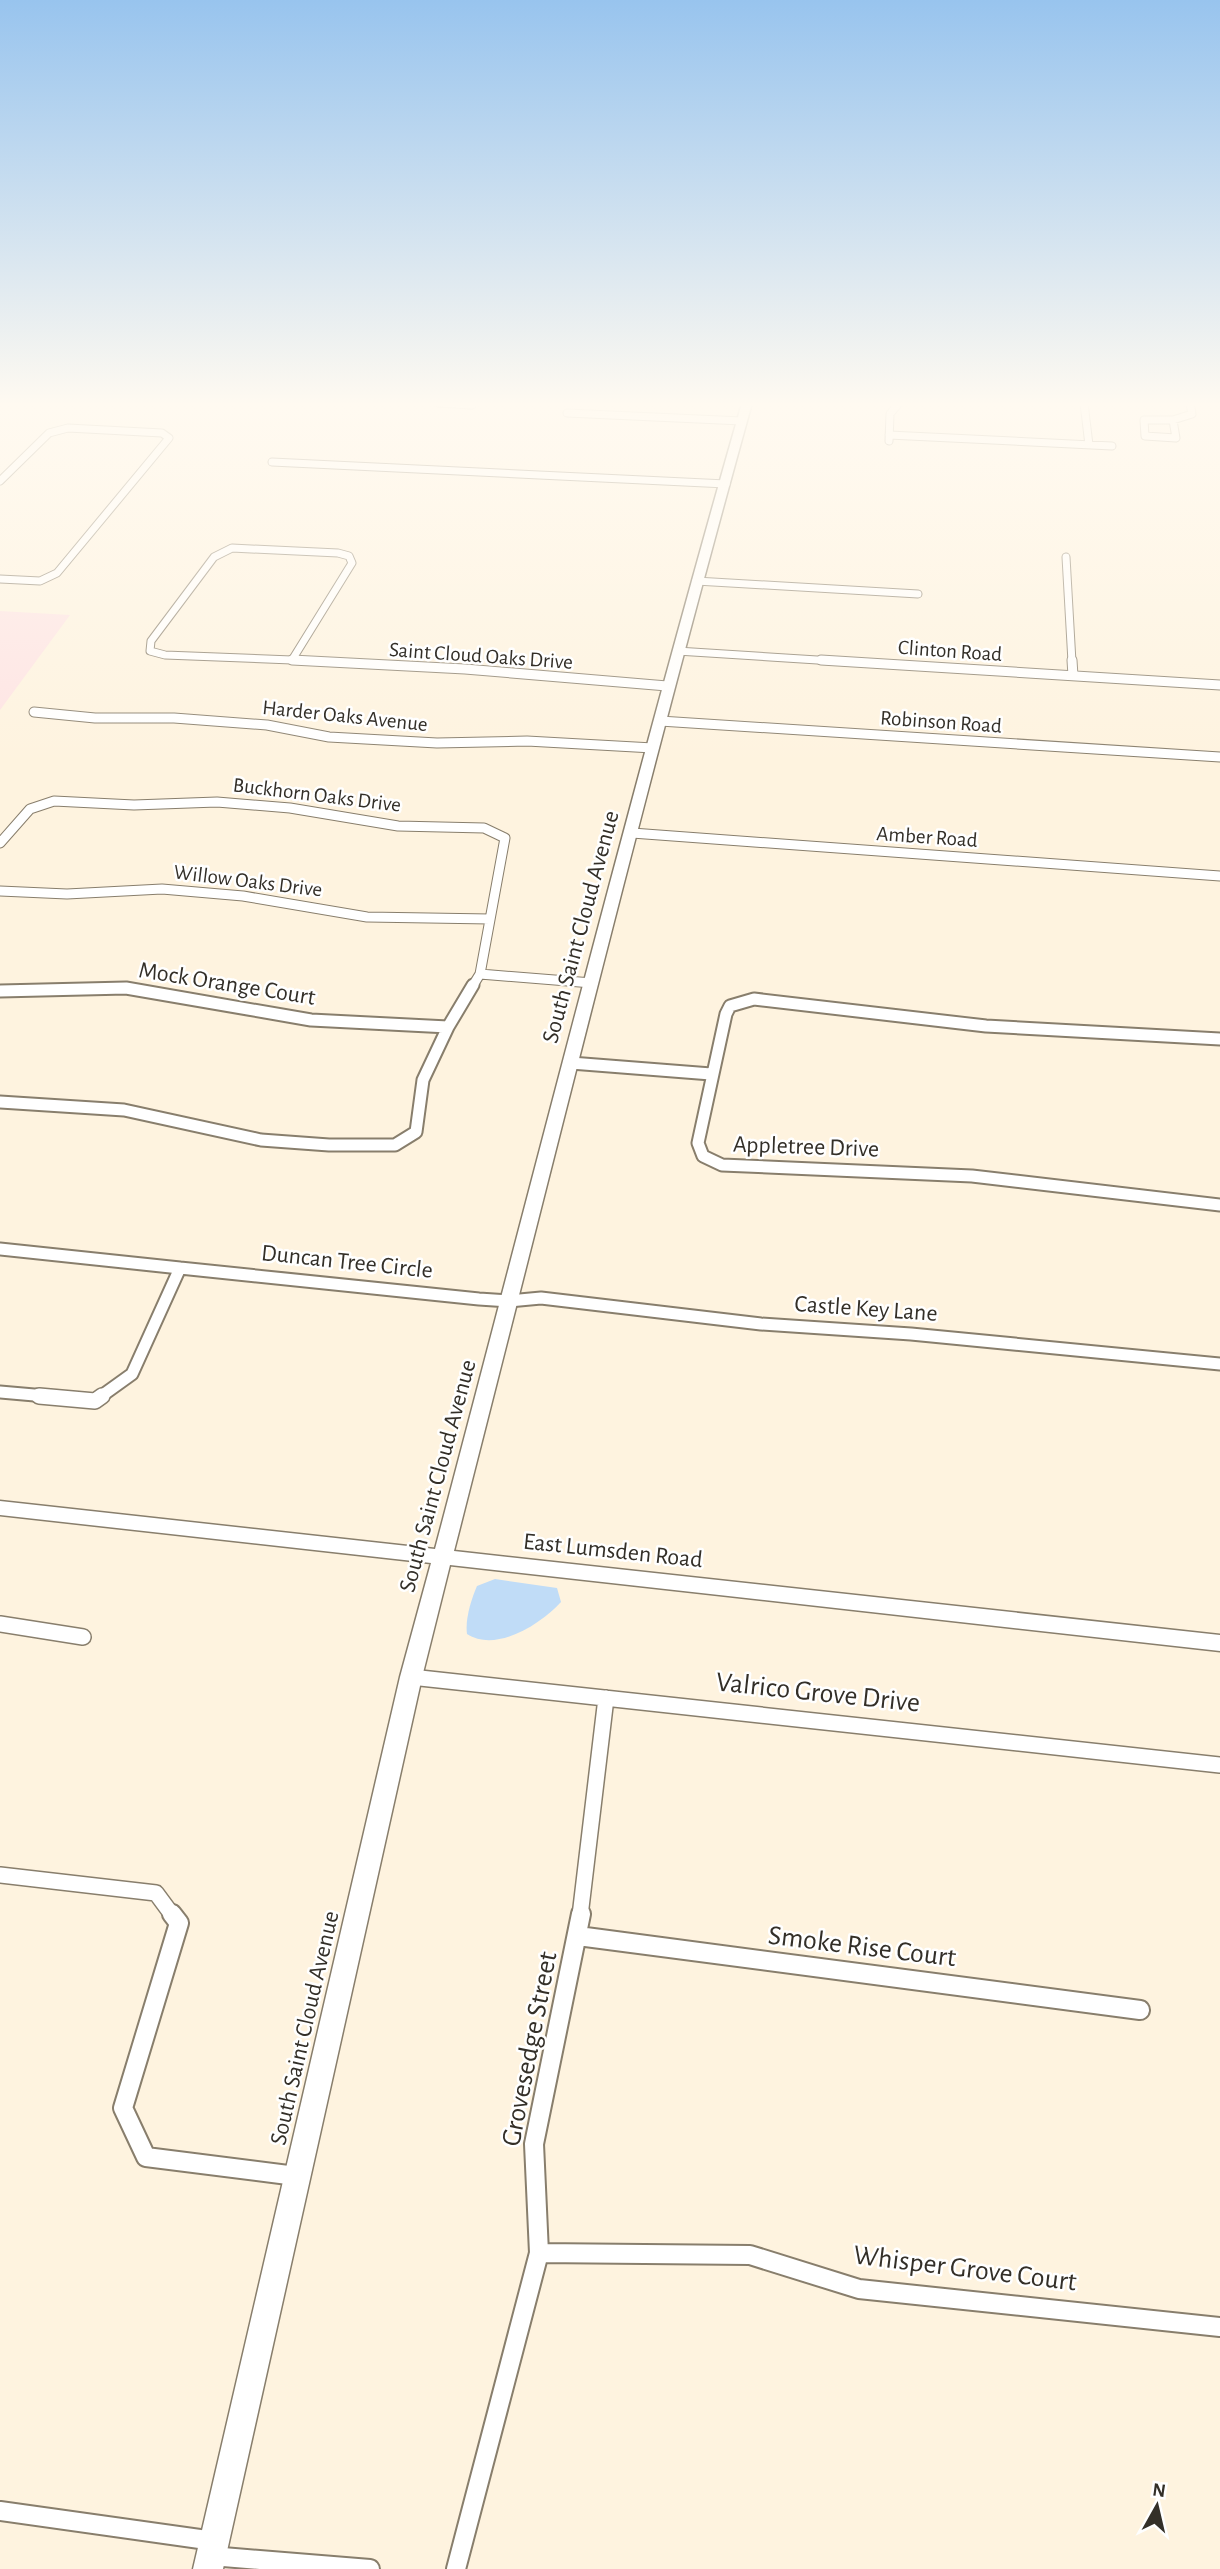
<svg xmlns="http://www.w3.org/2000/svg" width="1220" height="2569" viewBox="0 0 1220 2569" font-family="'Alegreya Sans',sans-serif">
<rect width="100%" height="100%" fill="#fef3df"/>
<!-- education -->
<path fill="#fee3e3" d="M0,611L70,615L0,710Z"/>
<!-- water -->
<path fill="#c0dcf7" d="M495,1579L557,1588L561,1602C541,1624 496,1653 467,1634C465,1619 471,1600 477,1586Z"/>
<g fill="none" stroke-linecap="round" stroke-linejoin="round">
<!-- street-far4 casing -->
<g stroke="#887e6c" stroke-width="9">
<path id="street-far4" d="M438,403L472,405
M1084,403L1089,445
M567,413L742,421
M1144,420H1173L1176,438L1145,436Z
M1173,420L1192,414L1190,403
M889,435L1112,446
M889,441L890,414L899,403
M272,462L726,484
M0,481L49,433L68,428L162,433L169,438L57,573L40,581L0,579
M232,548L338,553L349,556L352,563L292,660L165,655L150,651L151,641L214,557Z
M1066,557L1072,662
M696,581L918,594
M677,651L849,662
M292,660L326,662"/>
</g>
<!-- street-far3 casing -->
<g stroke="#887e6c" stroke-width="11">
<path id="street-far3" d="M292,660L465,669L667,686
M821,660L1220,685
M1072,660L1073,676
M34,712L95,718H174L267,725L329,737L437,743L527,741L653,748
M660,721L1220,757
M632,833L1220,876
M0,843L30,809L54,801L134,805L217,802L290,808L398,826L484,828L505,838L480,974L472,987
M0,891L67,894L162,889L243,896L367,917L490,919
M480,974L592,983"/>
</g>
<!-- street-far2 casing -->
<g stroke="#887e6c" stroke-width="15">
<path id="street-far2" d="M0,991L126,988L311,1020L448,1027
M1220,1039L986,1026L754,999L730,1006L726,1014L698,1143L703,1156L722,1165L972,1176L1220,1205
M571,1063L711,1074
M0,1102L124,1110L261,1140L329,1145H395L416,1132L423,1080L448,1027L473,985
M0,1249L180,1268L132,1374L100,1397
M180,1268L479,1299L509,1301L541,1298L761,1324L911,1334L1220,1364
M0,1392L57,1397"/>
</g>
<!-- street-far1 casing -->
<g stroke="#887e6c" stroke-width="18">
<path id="street-far1" d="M39,1396L95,1401L102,1396
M0,1624L83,1637
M411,1677L1220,1765
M0,1875L156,1893L173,1916
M580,1916L606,1698"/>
</g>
<!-- street casing -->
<g stroke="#887e6c" stroke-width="22">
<path id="street" d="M172,1914L179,1923L123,2108L146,2157L296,2176
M578,1936L1140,2010
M539,2253L750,2255L859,2289L1220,2327
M0,2511L214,2541
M211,2556L370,2569
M456,2569L539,2253L534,2144L581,1914"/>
</g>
<!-- secondary casing -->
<g stroke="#887e6c" stroke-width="3">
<path id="secondary" d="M742,403H752C646,784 552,1168 454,1551L1220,1635V1651L450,1565L422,1677L223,2569H193L400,1677L431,1563L0,1515V1501L435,1549C536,1167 633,783 742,403Z"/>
</g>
<!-- street-far4 -->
<use href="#street-far4" stroke="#fff" stroke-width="7"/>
<!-- street-far3 -->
<use href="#street-far3" stroke="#fff" stroke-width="9"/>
<!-- street-far2 -->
<use href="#street-far2" stroke="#fff" stroke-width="11"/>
<!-- street-far1 -->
<use href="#street-far1" stroke="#fff" stroke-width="15"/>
<!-- street -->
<use href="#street" stroke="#fff" stroke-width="18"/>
<!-- secondary -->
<use href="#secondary" fill="#fff" fill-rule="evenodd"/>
</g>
<!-- sky -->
<linearGradient id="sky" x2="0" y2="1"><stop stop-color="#98c4ee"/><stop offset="0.53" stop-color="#fffaf1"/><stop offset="1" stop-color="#fffaf1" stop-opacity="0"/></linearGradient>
<rect width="1220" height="763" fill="url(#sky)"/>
<g text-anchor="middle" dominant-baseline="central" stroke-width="5" stroke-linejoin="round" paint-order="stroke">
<!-- far-street labels -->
<g font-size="21" fill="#332f28" stroke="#fff">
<text transform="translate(950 651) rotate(4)">Clinton Road</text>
<text transform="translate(481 656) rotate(4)">Saint Cloud Oaks Drive</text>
<text transform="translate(345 716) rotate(6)">Harder Oaks Avenue</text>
<text transform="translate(941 722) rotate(4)">Robinson Road</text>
<text transform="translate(317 795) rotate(7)">Buckhorn Oaks Drive</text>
<text transform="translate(927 837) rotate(4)">Amber Road</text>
<text transform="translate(248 881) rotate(7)">Willow Oaks Drive</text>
</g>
<!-- street labels -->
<g font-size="24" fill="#332f28" stroke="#fff">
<text transform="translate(581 927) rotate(-75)">South Saint Cloud Avenue</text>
<text transform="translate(227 984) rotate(9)">Mock Orange Court</text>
<text transform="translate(806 1147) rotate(2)">Appletree Drive</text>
<text transform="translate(347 1262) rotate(6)">Duncan Tree Circle</text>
<text transform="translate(866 1309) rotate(4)">Castle Key Lane</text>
<text transform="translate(438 1476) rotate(-75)">South Saint Cloud Avenue</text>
<text transform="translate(613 1551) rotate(6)">East Lumsden Road</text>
<text transform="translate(305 2028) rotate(-77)">South Saint Cloud Avenue</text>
</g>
<!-- near-street labels -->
<g font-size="28" fill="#332f28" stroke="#fff">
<text transform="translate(818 1693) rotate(6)">Valrico Grove Drive</text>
<text transform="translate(862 1947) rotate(7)">Smoke Rise Court</text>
<text transform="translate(530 2049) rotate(-79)">Grovesedge Street</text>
<text transform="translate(965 2269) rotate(7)">Whisper Grove Court</text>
</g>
</g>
<!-- north arrow -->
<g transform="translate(1157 2506) rotate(8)" stroke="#ffffff" stroke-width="5" paint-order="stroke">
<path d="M0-5L12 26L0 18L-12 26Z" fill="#332f28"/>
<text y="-10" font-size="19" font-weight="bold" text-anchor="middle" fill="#332f28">N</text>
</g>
</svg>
